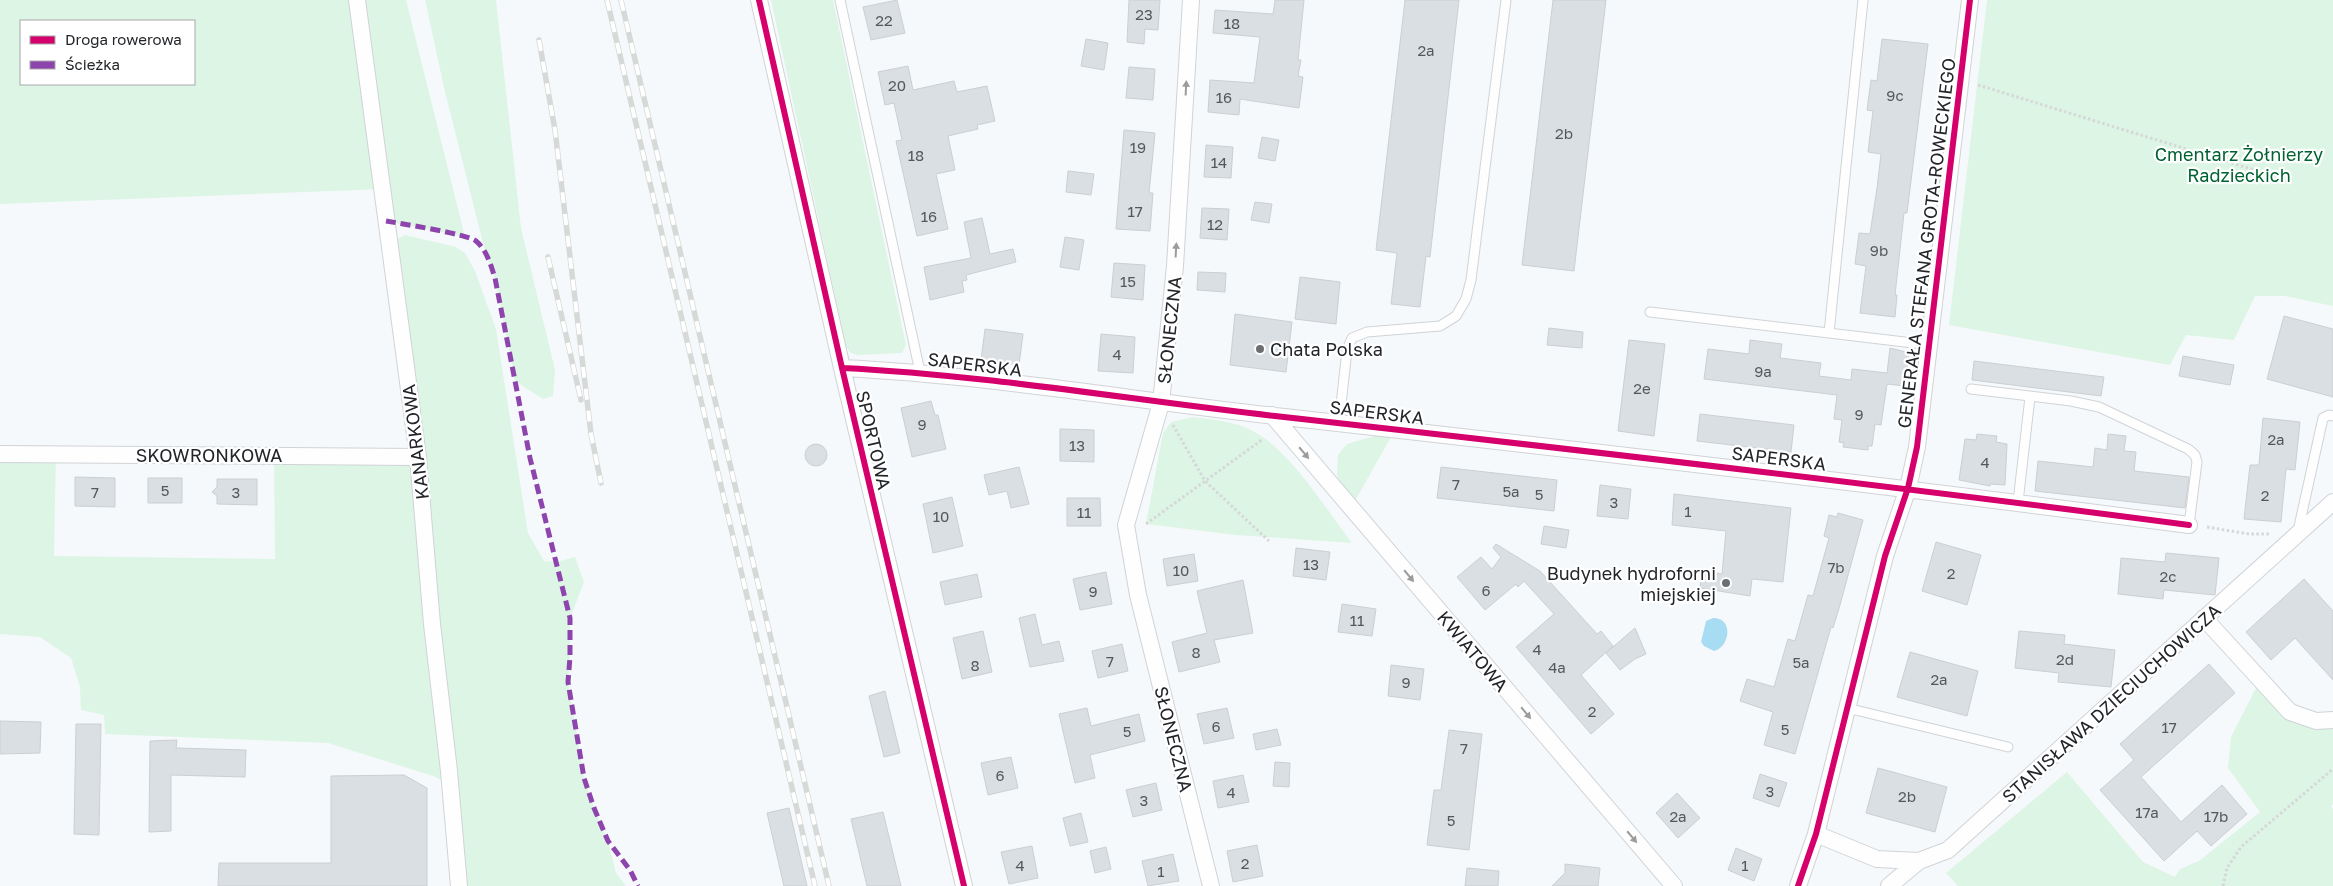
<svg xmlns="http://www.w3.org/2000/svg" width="2333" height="886" viewBox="0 0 2333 886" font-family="'Golos Text',sans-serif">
<rect width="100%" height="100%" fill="#f6f9fb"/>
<!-- green -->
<path fill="#ddf5e5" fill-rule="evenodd" d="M0,0H406L465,237L386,221L382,189L0,204ZM21,21H194V84H21Z
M425,0H496L521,228L555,370L553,396L543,399L515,381L495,279L485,251L445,92Z
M771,0H833L906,345L902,353L858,355L851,353L846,347Z
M1987,0H2333V306L2285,296H2255L2234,340L2186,335L2170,365L1949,325Z
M405,235L456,247L465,253L475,271L496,329L528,533L544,561L557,562L575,557L584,582L570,618V657L568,682L584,778L594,808L608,841L616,873L626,886H462L458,788L433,776L328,743L105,734L104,715L81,710L80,687L71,658L40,637L0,634V454H56L54,556L275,559L274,455L418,456L389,244Z
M1193,417C1213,420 1235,421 1253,431C1290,450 1326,509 1352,543L1236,535L1146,524L1163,433L1171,422Z
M1395,430L1351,508L1340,494L1337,473L1338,455L1347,444Z
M2260,680L2290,712L2333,720V804L2331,806L2333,809V886H1958L1946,873L2067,772L2143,862L2175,877L2180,869L2199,861L2260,812L2228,768L2231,737Z"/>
<!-- water -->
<path fill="#a8dcf2" d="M1713,618C1734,618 1730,647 1714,651L1704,646L1701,642L1706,621Z"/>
<!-- building -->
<path fill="#dadfe3" stroke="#cccfd2" d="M897,0L905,33L871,40L863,7Z
M1129,0H1160L1158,30L1145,29L1144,44L1127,42Z
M1275,0H1304L1298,60H1301L1298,76L1303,77L1299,108L1240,99L1239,115L1208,112L1210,80L1254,83L1260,37L1213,33L1215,10L1273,14Z
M1405,0H1459L1430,257L1426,256L1420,307L1391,304L1397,253L1376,250Z
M1553,0H1606L1574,271L1522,265Z
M1086,39L1108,43L1104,70L1081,66Z
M1882,39L1928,44L1907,213H1904L1895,295H1897L1895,317L1860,313L1866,266L1855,264L1859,233L1870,234L1877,188L1881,154L1868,152L1873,111L1867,110L1871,80L1877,81Z
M908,66L913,90L954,81L957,92L987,86L995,121L977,125L978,129L948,136L955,170L936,174L948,229L917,236L896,141L902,140L894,103L885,105L878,72Z
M1129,67L1155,69L1153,100L1126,98Z
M1124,130L1155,133L1149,193H1153L1150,231L1116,229Z
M1262,137L1279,140L1275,161L1258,158Z
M1206,145L1233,147L1231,178L1204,177Z
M1068,171L1094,174L1091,195L1066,192Z
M1255,202L1272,204L1269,223L1251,220Z
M1202,208L1229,209L1227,240L1200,238Z
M982,218L990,254L1013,249L1016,262L966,275L967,280L962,281L964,292L930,300L924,267L971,258L964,222Z
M1065,237L1084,240L1079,270L1060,267Z
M1114,263L1145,265L1143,300L1111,297Z
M1198,272L1226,273L1225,292L1197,290Z
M1300,277L1340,282L1336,324L1295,319Z
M1235,314L1292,322L1286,372L1230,365Z
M2284,316L2333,329V397L2267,379Z
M1549,328L1583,332L1582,348L1547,345Z
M985,329L1023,334L1019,365L981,360Z
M1101,334L1135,337L1133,373L1098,371Z
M1629,340L1665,344L1654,436L1618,431Z
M1750,340L1782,344L1780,358L1821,363L1819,376L1851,380L1852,369L1887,373L1890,348L1906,352L1909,357L1904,386L1887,384L1881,425L1875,424L1872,446H1868V450L1843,447L1844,443L1839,442L1842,420L1834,419L1837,395L1704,379L1708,349L1749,354Z
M2183,356L2234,365L2230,385L2179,376Z
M1974,361L2104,377L2101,396L1972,380Z
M931,401L935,415H938L946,449L912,457L901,408Z
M1700,414L1794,425L1791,452L1697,441Z
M2263,418L2300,422L2295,470L2286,469L2281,522L2244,519L2250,465H2259Z
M1060,429L1094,430V462L1060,461Z
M1977,434L1997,436L1996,442L2007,444L2005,485L1990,484V486L1959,480L1965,439L1976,440Z
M2108,434L2126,436L2124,451L2136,452L2134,471L2189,477L2185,508L2035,491L2038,461L2093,467L2095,448L2107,450Z
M805 455a11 11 0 1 1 22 0a11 11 0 1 1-22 0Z
M1019,467L1029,504L1011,508L1007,491L989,495L984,475Z
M1441,467L1557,480L1554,511L1437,498Z
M75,477L115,478V507L75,506Z
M148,478H182V503H148Z
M217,479H257V505L217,504V496L212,492L217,487Z
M1600,485L1631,489L1628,519L1597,516Z
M1674,494L1791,508L1783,582L1752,579L1750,596L1700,588L1702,571L1722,574L1726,531L1672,525Z
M952,497L963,546L933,553L923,504Z
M1067,498H1100L1101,526H1067Z
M1838,513L1863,520L1840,605L1833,628L1831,627L1795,754L1764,745L1773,712L1740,701L1747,679L1774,687L1788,639L1795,641L1808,595L1813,596L1829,538L1824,536L1829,515L1837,517Z
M1544,526L1569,530L1566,548L1541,544Z
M1936,542L1981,555L1967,605L1922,591Z
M1496,544L1540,571L1597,634L1601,631L1613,646L1581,675L1614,714L1591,734L1516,647L1554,614L1524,581L1518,587L1516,584L1485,610L1457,577L1481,557L1492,569L1501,557L1493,548Z
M1296,548L1330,552L1326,580L1293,576Z
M2166,553L2219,558L2215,595L2164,590L2163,599L2118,594L2121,558L2165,562Z
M1194,554L1198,581L1167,586L1163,559Z
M1106,572L1112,604L1080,610L1073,579Z
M977,574L982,597L945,605L940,582Z
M2304,579L2333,611V680L2295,638L2271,660L2246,632Z
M1243,580L1253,633L1214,640L1220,662L1179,672L1172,642L1207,633L1197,591Z
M1342,604L1376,609L1372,636L1338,632Z
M1035,614L1042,645L1059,641L1064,661L1030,667L1019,618Z
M1635,628L1646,654L1635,659L1620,670L1606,653Z
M983,631L992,672L962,679L953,638Z
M2019,631L2065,635L2064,644L2115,650L2111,687L2058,682L2059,673L2015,668Z
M1122,644L1128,671L1098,678L1092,651Z
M1910,652L1978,671L1967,716L1897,697Z
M2209,664L2235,693L2141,777L2181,822L2222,785L2247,814L2211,846L2197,831L2164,861L2100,790L2134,760L2120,744Z
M1391,665L1424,669L1420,700L1388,696Z
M885,691L900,753L884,757L869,696Z
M1087,708L1091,726L1139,714L1145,741L1090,755L1095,778L1075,783L1059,714Z
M1227,708L1234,738L1204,744L1197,714Z
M0,721L41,722L40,753L0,754Z
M76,724H101L99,835L74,834Z
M1277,729L1281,745L1256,750L1253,734Z
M1449,730L1482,734L1469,850L1427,845L1434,790H1441Z
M177,740L176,748L246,750L245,777L171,775V831L149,832L150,741Z
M1011,757L1018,788L988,795L981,763Z
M1275,762L1290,763L1289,787L1273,786Z
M1878,768L1947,787L1935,832L1866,813Z
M1760,774L1787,783L1779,807L1753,798Z
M404,775L427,788V886H218L219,863H331V776Z
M1243,775L1249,802L1218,808L1213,781Z
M1156,783L1162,810L1133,817L1126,790Z
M1677,793L1700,818L1678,838L1656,813Z
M789,808L807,886H784L767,813Z
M883,812L901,886H867L851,819Z
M1081,813L1088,842L1070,846L1063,818Z
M1257,845L1263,876L1233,882L1227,851Z
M1032,846L1038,878L1009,884L1001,852Z
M1106,847L1111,869L1095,873L1090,851Z
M1736,848L1762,859L1754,881L1728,870Z
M1173,854L1179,881L1148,886L1142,861Z
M1565,864L1600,868L1598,886H1552L1565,873Z
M1467,868L1499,871L1498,886H1465Z"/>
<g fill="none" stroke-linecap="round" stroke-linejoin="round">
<!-- service casing -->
<g stroke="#d0d3d7" stroke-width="11">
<path id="service" d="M840,0L920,372
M1650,312L1930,345
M1829,333L1863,0
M1971,389L2071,401L2099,407L2188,449L2195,455L2197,462L2189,525
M1339,423L1347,350L1352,338L1367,332L1440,326L1456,316L1466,299L1471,280L1506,0
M2018,502L2030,397
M2298,531L2323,418L2329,415L2333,416
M1847,708L2008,747"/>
</g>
<!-- minor casing -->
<g stroke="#d0d3d7" stroke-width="18">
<path id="minor" d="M357,0L418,457L432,624L449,771L459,886
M759,0L842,368L964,886
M1191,0L1175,266L1161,403L1126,525L1138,595L1211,886
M842,368C987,375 1131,400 1275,416C1580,450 1885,485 2189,525
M1272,415L1674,886
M0,454L418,457
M2204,618L2290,712L2316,721L2333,720
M1816,834L1877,859L1919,861L1948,850L2333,502
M1798,886L1816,834L1885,556L1908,488L1917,447L1970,0
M1889,886L1919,861"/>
</g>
<!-- path -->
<path stroke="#d6d7d8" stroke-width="3" stroke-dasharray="2.5 2.5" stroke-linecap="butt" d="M1978,85L2284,179
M1173,425L1205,481L1269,541
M1146,524L1263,439
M2207,527L2249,534H2270
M2223,886L2227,868L2241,847L2333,769"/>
<!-- service -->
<use href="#service" stroke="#fefefe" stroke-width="9"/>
<!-- minor -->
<use href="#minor" stroke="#fefefe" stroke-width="16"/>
<!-- rail casing -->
<g stroke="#d7d8d8" stroke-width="5.5">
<path id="rail" d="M607,0L815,886
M621,0L829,886
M539,40L555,130L591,434L601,483
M548,257L581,400"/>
</g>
<!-- rail -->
<use href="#rail" stroke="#fff" stroke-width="4" stroke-dasharray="11" stroke-linecap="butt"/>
<!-- quiet -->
<path stroke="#8e44ad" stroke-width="5" stroke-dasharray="10 5" stroke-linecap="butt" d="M386,221C403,224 467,234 476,241C487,250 491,266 495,278L530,458L570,618V657L568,682L584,778L594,808L608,841L630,870L638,886"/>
<!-- cycleway casing -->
<g stroke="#fff" stroke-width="9">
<path id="cycleway" d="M759,0L842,368L964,886
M842,368C987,375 1131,400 1275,416C1580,450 1885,485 2189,525
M1798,886L1816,834L1885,556L1908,488L1917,447L1970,0"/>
</g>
<!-- cycleway -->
<use href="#cycleway" stroke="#d6006c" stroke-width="6"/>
</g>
<!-- one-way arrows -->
<defs><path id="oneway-solid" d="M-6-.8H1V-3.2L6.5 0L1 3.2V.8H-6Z" transform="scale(1.25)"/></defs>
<g fill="#9b9c9e">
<use href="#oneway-solid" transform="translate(1186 88) rotate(-87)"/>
<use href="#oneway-solid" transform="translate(1176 250) rotate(-87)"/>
<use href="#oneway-solid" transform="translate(1304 453) rotate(50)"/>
<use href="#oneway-solid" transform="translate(1409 576) rotate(50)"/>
<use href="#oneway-solid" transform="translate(1526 713) rotate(50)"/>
<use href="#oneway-solid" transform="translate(1632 837) rotate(50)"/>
</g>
<!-- markers -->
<g fill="#6c6f72" stroke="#fff" stroke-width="2">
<circle cx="1260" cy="349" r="5"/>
<circle cx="1726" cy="583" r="5"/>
</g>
<g text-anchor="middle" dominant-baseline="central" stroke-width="4.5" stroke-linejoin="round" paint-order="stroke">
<!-- number labels -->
<g font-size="15" fill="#54585c">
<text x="1144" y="14">23</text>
<text x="884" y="20">22</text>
<text x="1232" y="23">18</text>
<text x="1426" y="50">2a</text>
<text x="897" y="85">20</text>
<text x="1895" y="95">9c</text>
<text x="1224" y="97">16</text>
<text x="1564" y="133">2b</text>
<text x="1138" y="147">19</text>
<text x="916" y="155">18</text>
<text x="1219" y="162">14</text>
<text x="1135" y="211">17</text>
<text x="929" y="216">16</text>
<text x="1215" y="224">12</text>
<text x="1879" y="250">9b</text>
<text x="1128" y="281">15</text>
<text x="1117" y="354">4</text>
<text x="1763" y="371">9a</text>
<text x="1642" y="388">2e</text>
<text x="1859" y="414">9</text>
<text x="922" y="424">9</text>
<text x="2276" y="439">2a</text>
<text x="1077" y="445">13</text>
<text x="1985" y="462">4</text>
<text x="1456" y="484">7</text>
<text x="165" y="490">5</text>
<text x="1511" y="491">5a</text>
<text x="95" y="492">7</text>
<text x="236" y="492">3</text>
<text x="1539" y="494">5</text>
<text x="2265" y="495">2</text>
<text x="1614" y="502">3</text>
<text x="1688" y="511">1</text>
<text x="1084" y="512">11</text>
<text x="941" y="516">10</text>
<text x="1311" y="564">13</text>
<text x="1836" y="567">7b</text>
<text x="1181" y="570">10</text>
<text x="1951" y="573">2</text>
<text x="2168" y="576">2c</text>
<text x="1486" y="590">6</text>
<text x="1093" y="591">9</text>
<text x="1357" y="620">11</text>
<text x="1537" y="649">4</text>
<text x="1196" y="652">8</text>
<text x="2065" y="659">2d</text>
<text x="1110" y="661">7</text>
<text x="1801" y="662">5a</text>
<text x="975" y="665">8</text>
<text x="1557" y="667">4a</text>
<text x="1939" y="679">2a</text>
<text x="1406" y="682">9</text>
<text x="1592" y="711">2</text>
<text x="1216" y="726">6</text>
<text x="2169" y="727">17</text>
<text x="1785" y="729">5</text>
<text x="1127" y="731">5</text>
<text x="1464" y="748">7</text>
<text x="1000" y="775">6</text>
<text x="1770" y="791">3</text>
<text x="1231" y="792">4</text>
<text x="1907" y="796">2b</text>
<text x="1144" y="800">3</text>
<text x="2147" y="812">17a</text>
<text x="1678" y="816">2a</text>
<text x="2216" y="816">17b</text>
<text x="1451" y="820">5</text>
<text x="1245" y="863">2</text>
<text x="1020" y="865">4</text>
<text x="1745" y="865">1</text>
<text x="1161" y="871">1</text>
</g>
<!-- park labels -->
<g font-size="18" fill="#006230" stroke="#fff">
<text x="2239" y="154">Cmentarz Żołnierzy<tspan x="2239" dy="21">Radzieckich</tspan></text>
</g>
<!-- street labels -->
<g font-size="18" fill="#222529" stroke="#fff">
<text transform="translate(1926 243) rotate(-83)">GENERAŁA STEFANA GROTA-ROWECKIEGO</text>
<text transform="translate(1169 330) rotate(-84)">SŁONECZNA</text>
<text transform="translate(975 364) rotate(7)">SAPERSKA</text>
<text transform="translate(1377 412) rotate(7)">SAPERSKA</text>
<text transform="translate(874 440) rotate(77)">SPORTOWA</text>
<text transform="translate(415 442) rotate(-97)">KANARKOWA</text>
<text x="209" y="455">SKOWRONKOWA</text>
<text transform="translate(1779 458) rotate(7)">SAPERSKA</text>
<text transform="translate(1473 651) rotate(50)">KWIATOWA</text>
<text transform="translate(2111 703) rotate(-42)">STANISŁAWA DZIECIUCHOWICZA</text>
<text transform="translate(1174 739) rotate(76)">SŁONECZNA</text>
</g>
<!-- poi labels -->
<g font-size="18" fill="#222529" stroke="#fff" text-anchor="start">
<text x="1270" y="349">Chata Polska</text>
<text x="1716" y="573" text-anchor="end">Budynek hydroforni<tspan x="1716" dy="21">miejskiej</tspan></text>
</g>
</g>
<!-- legend -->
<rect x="20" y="20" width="175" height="65" fill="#ffffff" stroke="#a7a8a9"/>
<rect x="30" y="36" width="25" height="8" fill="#d6006c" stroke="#a7a8a9"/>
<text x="65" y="45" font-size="15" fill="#222529">Droga rowerowa</text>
<rect x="30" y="61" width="25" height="8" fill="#8e44ad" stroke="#a7a8a9"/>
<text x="65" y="70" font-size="15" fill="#222529">Ścieżka</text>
</svg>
